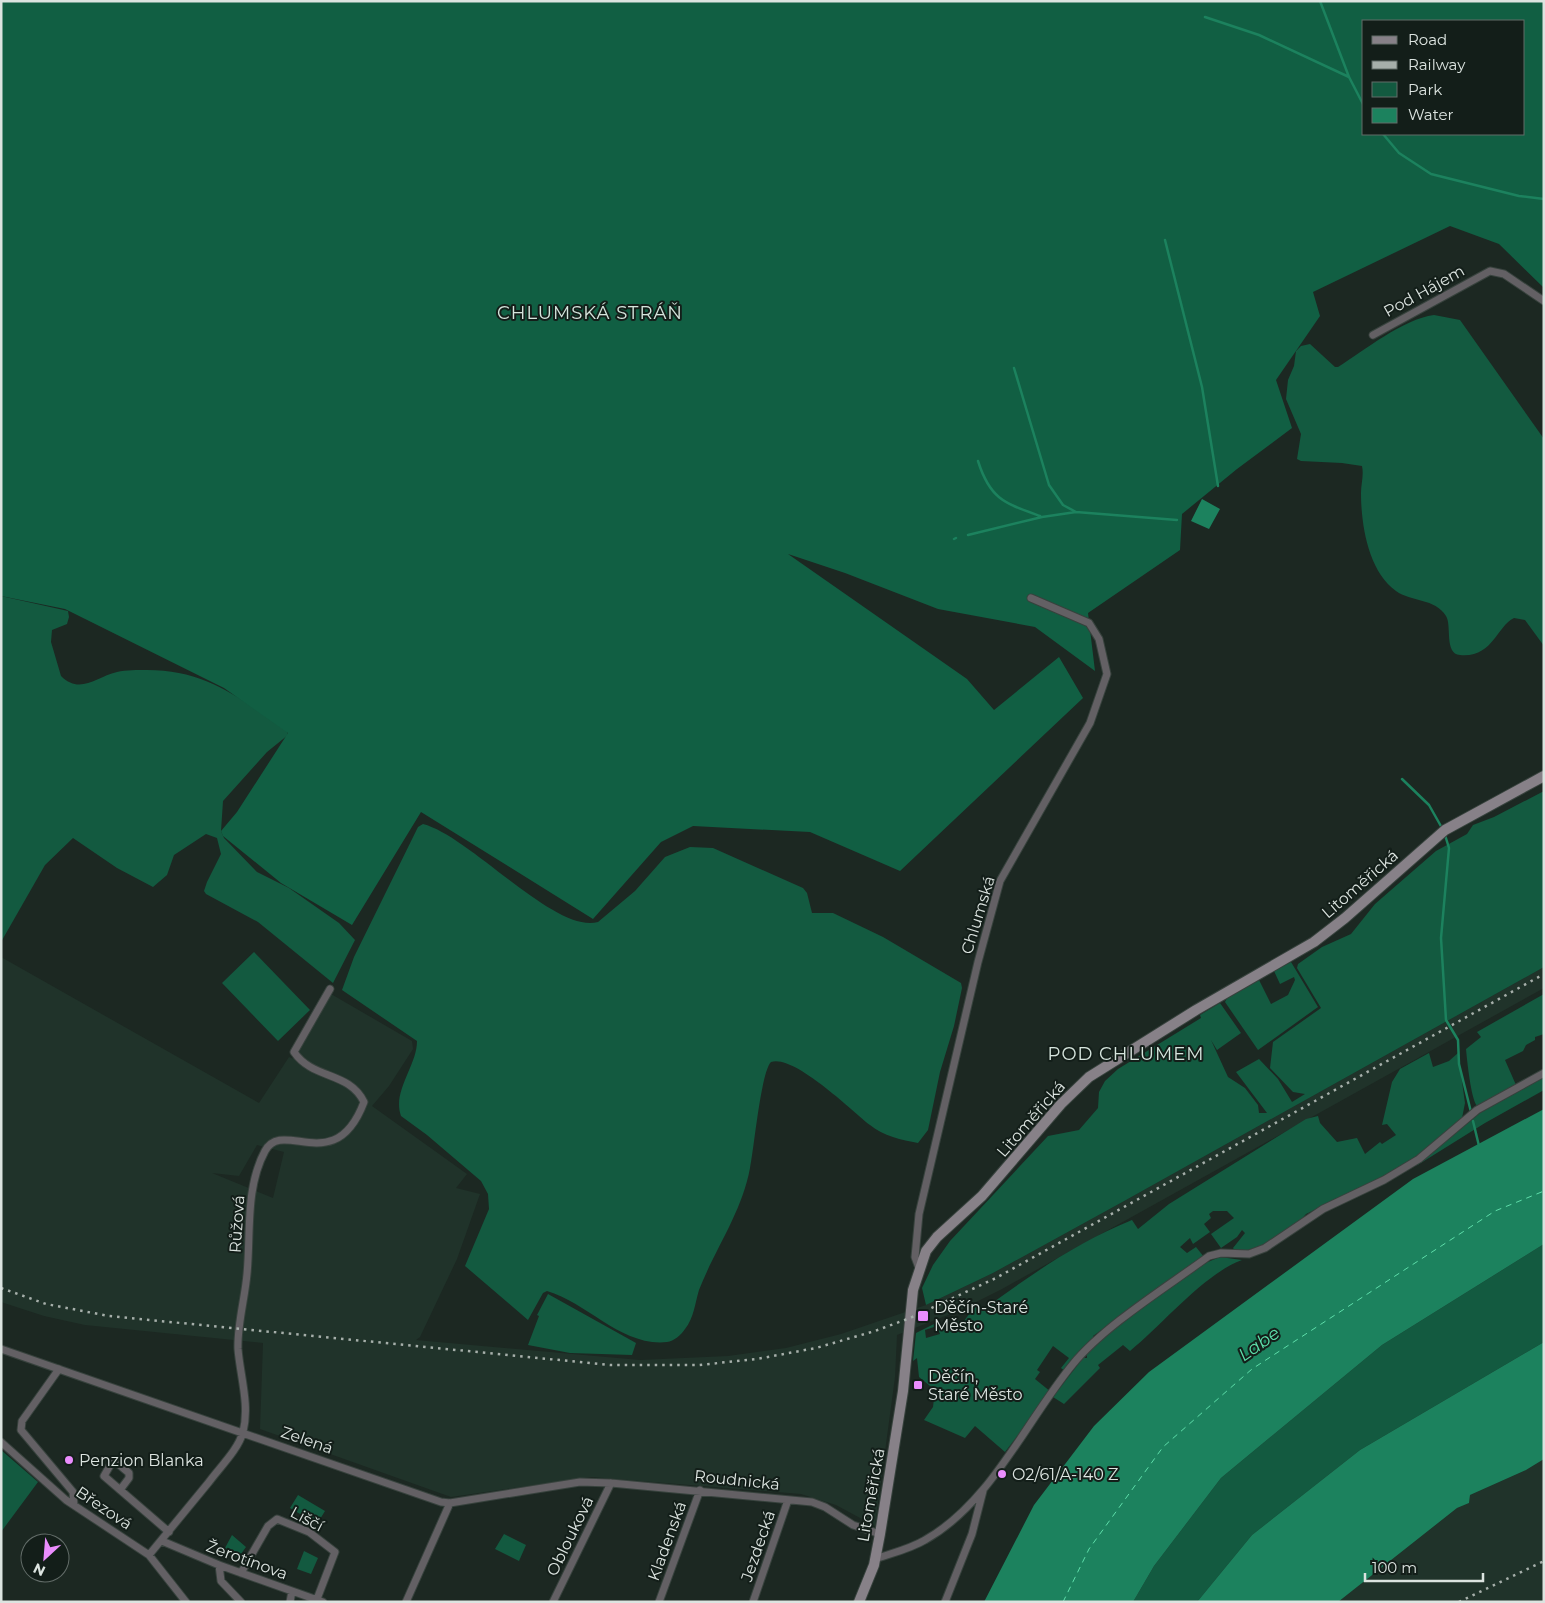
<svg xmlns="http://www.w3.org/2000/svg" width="1545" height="1603" viewBox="0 0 1545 1603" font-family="Montserrat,sans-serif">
<rect width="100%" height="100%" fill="#1c2822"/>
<!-- built -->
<path fill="#20332a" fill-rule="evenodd" d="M1,957L259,1103L289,1057L294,1059L331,994L412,1041L413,1049L389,1086L372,1106L467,1174L456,1188L480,1194L457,1259L420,1337L416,1340L640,1360L728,1356L786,1348L841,1334L926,1305L993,1273L1126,1200L1544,967V988L1002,1289L958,1311L897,1335L895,1377L875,1526L836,1505L801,1494L591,1477L451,1497L260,1429L263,1343L85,1325L44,1316L1,1302ZM257,1145L284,1152L273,1198L212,1173L239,1176Z
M1544,1459V1602H1338L1457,1508L1469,1503L1470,1495L1526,1470Z"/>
<!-- green -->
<path fill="#135a40" d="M1434,315L1460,320L1544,439V646L1525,620L1514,618C1496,627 1493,658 1460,655C1444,654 1452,625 1446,616C1435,598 1411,602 1396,591C1368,571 1361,524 1361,493C1361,484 1364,475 1362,466L1342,463L1301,461L1297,459L1301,434L1286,399L1288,380L1294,366L1296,351L1301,346L1310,344L1335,367H1338C1365,350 1403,319 1434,315Z
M1,596L68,611L69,617L67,624L52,630L51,642L61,676C80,695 96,677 117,672C126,670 138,670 147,670C207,670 241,699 287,731L288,735L267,752L223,801L221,831L224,838L257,872L289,888L339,923L355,940L333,983L258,922L206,894L204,891L207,882L221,854L217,838L206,834L174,855L167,875L153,887L117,868L73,838L45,865L1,942Z
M1544,791V967L1126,1200L993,1273L926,1305L922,1288L933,1265L950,1241L1048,1136L1079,1130L1098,1108L1099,1092L1105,1081L1118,1069L1201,1018L1200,1015L1220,1003L1241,1033L1217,1050L1211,1040L1228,1077L1245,1088L1258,1105L1259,1113H1267L1236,1072L1259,1059L1278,1079L1292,1102L1305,1094L1293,1092L1270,1068L1273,1042L1321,1008L1297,968L1298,964L1322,947L1351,934L1375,904L1436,851L1467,834L1473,825L1494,817Z
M423,824C470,836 555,934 598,922L635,891L665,857L690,847L713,848L803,888L807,893L812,913H833L883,937L961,983L962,988L954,1026L940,1072L928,1130L918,1143C902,1140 883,1136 870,1125C852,1111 794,1054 771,1062C761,1072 754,1149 750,1168C742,1212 715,1249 699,1290C695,1303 694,1318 685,1329C681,1335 674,1341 667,1342C622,1347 588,1303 547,1291L543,1293L528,1320L465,1266L489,1209L488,1194L481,1181L427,1135L401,1116C392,1091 417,1066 417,1041L342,990L354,957L418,827Z
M254,952L310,1010L278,1041L222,983Z
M1291,962L1318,1007L1258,1050L1225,1002L1227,998L1259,980L1271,1004L1288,995L1295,980L1294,977L1280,984L1274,971Z
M1544,994V1034L1535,1037V1040L1526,1045L1523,1051L1505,1060L1516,1085L1477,1106C1471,1099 1467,1060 1466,1049L1481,1037L1477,1032Z
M1429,1053L1433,1067L1449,1061L1458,1053L1465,1103L1462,1118L1424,1151L1397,1170L1306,1214L1294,1228L1256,1251H1235L1233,1248L1245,1233L1242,1230L1237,1237L1221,1248L1211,1234L1234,1218L1227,1211H1213L1209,1214L1211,1218L1204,1224L1210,1232L1193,1244L1190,1238L1180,1247L1187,1253L1196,1247L1204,1257L1093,1336L1094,1338L1066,1372L1061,1368L1069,1358L1053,1346L1037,1370L1040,1372L1035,1379L1051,1392L1005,1452L975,1426L965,1438L924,1420L933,1407L935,1390L919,1377L917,1358L913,1361L916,1333L936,1323L937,1326L925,1330L926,1338L940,1334L938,1329L958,1321L961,1325L973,1309L980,1305L984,1309C1031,1275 1077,1242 1132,1220L1138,1229L1169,1204L1306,1119L1318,1116L1320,1123L1337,1142L1357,1138L1365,1154L1380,1142L1382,1144L1396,1135L1387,1124L1382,1125L1392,1082L1400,1069Z
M1544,1077V1090L1485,1123L1416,1166L1480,1113Z
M1544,1244V1342L1360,1450L1252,1535L1197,1602H1133L1154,1566L1221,1478L1382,1345Z
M1220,1257L1242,1260C1204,1274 1163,1324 1130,1351L1123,1345L1098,1365L1100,1368L1064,1404L1053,1397L1083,1358H1087V1353L1096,1343L1198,1266Z
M548,1294L636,1343L632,1355L570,1353L528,1345L539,1316L537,1315Z
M1,1450L38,1482L1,1532Z
M298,1495L325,1511L317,1524L290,1508Z
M504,1534L526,1545L519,1561L495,1549Z
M232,1535L246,1547L238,1558L225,1548Z
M304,1551L318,1558L311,1574L297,1569Z"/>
<!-- forest -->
<path fill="#115f43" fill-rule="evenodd" d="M1,1H1544V288L1499,244L1450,226L1313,292L1320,316L1276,380L1292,428L1237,469L1182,514L1180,550L1088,613L1095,671L1035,627L938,609L845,573L788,554L967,679L994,710L1059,657L1083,698L900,871L810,832L693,826L661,842L593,919L421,812L352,925L281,883L223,836L221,831L237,812L288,733L224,688L65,609L1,596ZM1364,21H1524V134H1364Z"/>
<!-- water -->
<path fill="#1c825e" d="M1202,499L1220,509L1209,529L1191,521Z
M1544,1109V1244L1382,1345L1221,1478L1154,1566L1133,1602H984L1034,1505L1094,1426L1149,1372L1413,1179Z
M1544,1342V1459L1526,1470L1470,1495L1469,1503L1457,1508L1338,1602H1197L1252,1535L1360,1450Z"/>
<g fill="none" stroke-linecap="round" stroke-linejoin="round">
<!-- stream -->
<path stroke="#1c825e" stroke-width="2.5" d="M1320,1L1349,77L1364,106
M1205,17L1259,35L1349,77
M1383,134L1399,153L1431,174L1519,196L1544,199
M1165,240L1202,387L1218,486
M1014,368L1049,485L1063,505L1076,512
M978,461C990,499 1004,503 1040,516
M968,535L1042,517L1076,512L1177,520
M954,539L956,538
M1402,779L1429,805L1442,828
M1445,835L1449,848L1441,938L1446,1020L1458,1040L1459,1064L1471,1112
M1473,1121L1479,1146"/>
<!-- ferry -->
<path stroke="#5edeaa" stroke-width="1" stroke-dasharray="6 5" stroke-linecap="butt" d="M1063,1602L1089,1549L1163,1447L1252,1369L1495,1211L1544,1191"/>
<!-- street casing -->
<g stroke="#37423d" stroke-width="9">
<path id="street" d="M1373,335L1490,271L1504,274L1544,301
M919,1268L915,1257L919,1214L978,962L1000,881L1090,723L1107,674L1099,639L1089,623L1031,598
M1,1349L441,1502L450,1503L580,1482L611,1483L812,1502L825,1507L853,1525L880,1534
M59,1369L22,1421L21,1430L73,1492L74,1505
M1,1442L66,1500L149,1555L186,1602
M120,1490L129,1478V1473L116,1462H112L104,1476L169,1532
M162,1541L219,1565L323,1602
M149,1555C169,1531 189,1506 209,1482C220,1467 238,1450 243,1432C250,1405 240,1375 238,1349C237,1325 245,1298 247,1274C251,1234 245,1188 265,1151C283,1117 335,1179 364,1102C349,1071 313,1080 294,1052L330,989
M875,1559C892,1553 910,1549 925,1540C991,1503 1026,1421 1073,1364C1105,1325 1167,1287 1209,1256L1221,1253L1249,1254L1265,1248L1323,1209L1384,1180L1419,1159L1477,1110L1544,1073
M219,1565L221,1581L241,1602
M241,1573L268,1526L277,1519L309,1532L335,1552L317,1599
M290,1602L292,1591
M406,1602L450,1503
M553,1602L611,1483
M659,1602L700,1490
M753,1602L788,1500
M945,1602L972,1534L983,1491"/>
</g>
<!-- secondary casing -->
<g stroke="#37423d" stroke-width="12">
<path id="secondary" d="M859,1602L874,1565L880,1534L903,1391L913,1290L926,1251L937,1237L982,1196L1061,1104L1089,1077L1196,1010L1314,942L1345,918L1445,830L1544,776"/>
</g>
<!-- street -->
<use href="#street" stroke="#636064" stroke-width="7"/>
<!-- secondary -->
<use href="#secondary" stroke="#878188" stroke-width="10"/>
<!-- rail -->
<path stroke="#a6afaa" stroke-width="2.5" stroke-dasharray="2.5 5" stroke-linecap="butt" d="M1,1288L46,1304L109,1316L610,1365H699L757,1359L816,1348L875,1331L910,1318L996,1278L1544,974
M1459,1602L1544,1561"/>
</g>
<!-- markers -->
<g fill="#ea8dfd" stroke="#131e19" stroke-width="2">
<rect x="917" y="1310" width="12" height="12" rx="2.5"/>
<rect x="913" y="1380" width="10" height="10" rx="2.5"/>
<circle cx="69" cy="1460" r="5"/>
<circle cx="1002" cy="1474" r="5"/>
</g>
<g text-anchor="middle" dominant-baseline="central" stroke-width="4" stroke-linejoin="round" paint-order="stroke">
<!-- street labels -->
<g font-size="16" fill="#dce4e0" stroke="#131e19">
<text transform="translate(1424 291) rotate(-29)">Pod Hájem</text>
<text transform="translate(1360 884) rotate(-41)">Litoměřická</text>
<text transform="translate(978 915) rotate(-73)">Chlumská</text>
<text transform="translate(1031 1119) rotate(-49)">Litoměřická</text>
<text transform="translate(237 1224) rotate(-86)">Růžová</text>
<text transform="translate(307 1440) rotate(19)">Zelená</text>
<text transform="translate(737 1480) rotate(6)">Roudnická</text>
<text transform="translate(871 1495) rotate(-80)">Litoměřická</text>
<text transform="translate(104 1508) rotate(34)">Březová</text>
<text transform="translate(307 1519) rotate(28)">Liščí</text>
<text transform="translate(570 1536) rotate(-64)">Oblouková</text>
<text transform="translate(667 1541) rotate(-70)">Kladenská</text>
<text transform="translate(758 1546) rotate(-71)">Jezdecká</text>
<text transform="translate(247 1560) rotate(20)">Žerotínova</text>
</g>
<!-- poi labels -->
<g font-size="16" fill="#dce4e0" stroke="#131e19" text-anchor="start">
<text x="934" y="1307">Děčín-Staré<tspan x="934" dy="18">Město</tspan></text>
<text x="928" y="1376">Děčín,<tspan x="928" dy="18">Staré Město</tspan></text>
<text x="79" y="1460">Penzion Blanka</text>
<text x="1012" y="1474">O2/61/A-140 Z</text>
</g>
<!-- neighbourhood labels -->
<g font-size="18" letter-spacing="1" fill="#d6e5dd" stroke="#131e19">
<text x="590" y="313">CHLUMSKÁ STRÁŇ</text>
<text x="1126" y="1054">POD CHLUMEM</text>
</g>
<!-- water labels -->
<g font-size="18" font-style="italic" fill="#5edeaa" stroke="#131e19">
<text transform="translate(1259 1344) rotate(-35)">Labe</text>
</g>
</g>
<!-- border -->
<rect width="1545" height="1603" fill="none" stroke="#dce4e0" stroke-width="5"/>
<!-- legend -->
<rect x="1362" y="20" width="162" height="115" fill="#131e19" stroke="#636d69"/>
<rect x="1372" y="36" width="25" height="8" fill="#878188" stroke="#636d69"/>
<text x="1408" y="45" font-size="15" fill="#dce4e0">Road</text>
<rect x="1372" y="61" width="25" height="8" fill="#a6afaa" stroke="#636d69"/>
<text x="1408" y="70" font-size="15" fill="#dce4e0">Railway</text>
<rect x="1372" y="82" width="25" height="15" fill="#135a40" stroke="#636d69"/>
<text x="1408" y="95" font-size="15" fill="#dce4e0">Park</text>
<rect x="1372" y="108" width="25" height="15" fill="#1c825e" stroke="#636d69"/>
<text x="1408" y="120" font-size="15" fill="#dce4e0">Water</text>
<!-- north arrow -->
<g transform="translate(45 1558) rotate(206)"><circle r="24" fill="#131e19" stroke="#636d69"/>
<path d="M0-4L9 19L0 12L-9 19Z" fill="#ea8dfd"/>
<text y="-8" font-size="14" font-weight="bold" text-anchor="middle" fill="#dce4e0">N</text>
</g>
<!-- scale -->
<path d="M1365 1573v8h118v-8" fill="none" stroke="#dce4e0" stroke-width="2.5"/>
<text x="1372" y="1573" font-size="15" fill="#dce4e0" stroke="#131e19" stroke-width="4" paint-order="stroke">100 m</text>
</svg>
